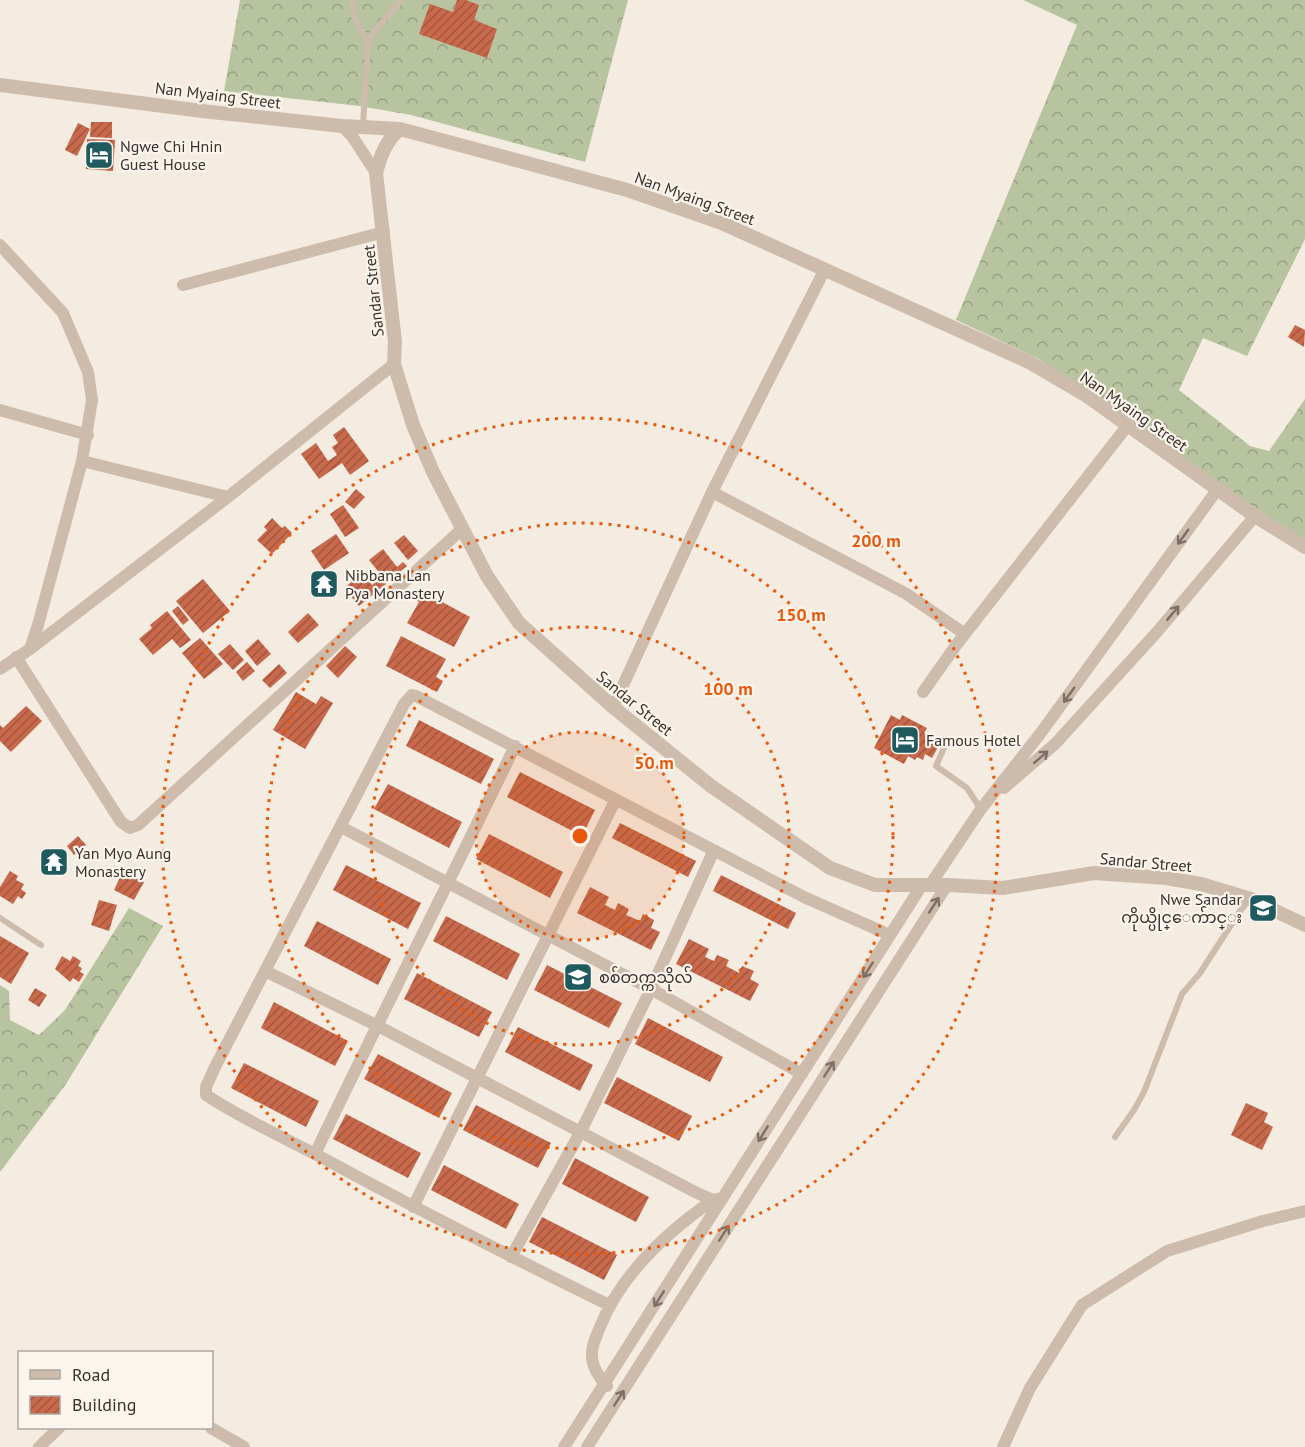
<svg xmlns="http://www.w3.org/2000/svg" width="1305" height="1447" viewBox="0 0 1305 1447" font-family="'PT Sans','Noto Sans Myanmar',sans-serif">
<defs>
<pattern id="forest-crowns" width="20" height="18" patternUnits="userSpaceOnUse" patternTransform="scale(1.5)"><rect width="20" height="18" fill="#b8c4a0"/><path d="M2 6a3 3 0 1 1 6 0M12 15a3 3 0 1 1 6 0" fill="none" stroke="#97a083"/></pattern>
<pattern id="building-hatch" width="6" height="6" patternUnits="userSpaceOnUse" patternTransform="scale(1.5)"><rect width="6" height="6" fill="#c8694b"/><path d="M-1 1l2-2M0 6l6-6M5 7l2-2" fill="none" stroke="#a4573f"/></pattern>
</defs>
<rect width="100%" height="100%" fill="#f4ebe1"/>
<!-- forest -->
<path fill="url(#forest-crowns)" d="M240,0H628L585,162L411,115L359,106L224,91Z
M1023,0H1305V239L1247,356L1203,338L1179,390L1250,446L1269,451L1305,399V542L1037,358L956,320L1077,25Z
M129,908L163,926L66,1084L0,1172V985L9,991L10,1020L39,1035L65,1010Z"/>
<!-- building -->
<path fill="url(#building-hatch)" d="M457,0H466L479,5L474,20L497,29L487,58L419,34L430,4L453,12Z
M91,122H112V138L90,137Z
M78,123L90,129L77,156L65,150Z
M87,139L115,140L113,171L86,169Z
M1295,325L1305,330L1304,347L1288,337Z
M344,427L369,461L350,475L342,463L319,479L301,454L316,443L328,461L337,455L332,447L338,443L333,435Z
M356,489L365,497L354,509L345,502Z
M343,505L359,528L345,537L330,514Z
M272,518L282,528L285,526L292,533L272,554L257,540L267,530L264,527Z
M336,534L349,553L324,570L311,551Z
M404,535L418,551L408,560L394,543Z
M383,549L397,567L403,562L407,566L387,582L369,560Z
M363,573L372,585L381,578L386,584L359,606L344,588Z
M203,579L230,611L203,633L176,601Z
M420,590L470,617L454,647L407,623L419,602L415,599Z
M178,606L189,620L183,625L172,611Z
M167,611L191,640L180,648L172,639L153,655L139,639L152,628L150,625Z
M308,613L319,625L298,643L288,632Z
M401,636L446,659L436,677L443,681L437,692L386,666Z
M200,638L223,664L204,679L182,653Z
M258,639L271,654L257,666L245,651Z
M230,644L244,660L233,670L218,654Z
M345,646L357,657L338,678L326,666Z
M247,662L255,671L243,681L236,672Z
M279,664L287,673L270,688L262,680Z
M296,692L316,704L321,696L333,703L305,749L273,730Z
M26,706L42,721L11,752L0,741V725L3,728Z
M891,715L900,720L902,715L927,728L924,733L931,737L929,742L938,747L932,758L925,754L923,760L917,757L915,760L908,756L904,764L874,748Z
M419,720L494,759L481,784L406,746Z
M520,772L595,810L582,836L507,797Z
M388,784L462,822L449,848L374,809Z
M620,823L696,861L688,877L612,838Z
M489,834L563,872L550,898L476,859Z
M78,836L86,845L74,855L67,846Z
M346,865L421,903L408,929L333,890Z
M10,871L18,876L16,880L24,884L21,889L26,893L22,899L18,896L13,904L0,896V887Z
M123,871L144,882L134,900L114,890Z
M721,875L796,913L788,929L713,891Z
M590,887L609,897L605,905L615,910L618,903L629,909L626,915L640,921L643,914L654,920L651,928L660,932L651,950L577,913Z
M99,900L117,905L109,931L91,925Z
M446,916L520,954L507,980L433,941Z
M317,921L391,959L378,985L304,946Z
M0,936L29,953L11,984L0,977Z
M689,939L709,949L705,957L714,961L717,955L729,960L726,966L739,973L742,966L754,971L750,979L759,984L750,1001L676,964Z
M62,956L70,961L73,956L81,961L78,966L82,968L80,972L84,974L79,982L73,978L70,982L55,969Z
M547,965L622,1003L609,1028L534,990Z
M417,973L492,1012L479,1037L404,999Z
M35,988L47,995L39,1007L28,1000Z
M274,1002L348,1041L335,1066L261,1028Z
M648,1018L723,1057L710,1082L635,1044Z
M518,1027L593,1065L580,1091L505,1052Z
M378,1054L452,1093L439,1118L364,1079Z
M244,1063L319,1101L306,1127L231,1088Z
M617,1077L692,1116L679,1141L604,1103Z
M1246,1103L1268,1113L1264,1122L1273,1127L1262,1150L1231,1135Z
M476,1105L551,1143L538,1168L463,1130Z
M346,1114L421,1153L408,1178L333,1139Z
M575,1158L649,1197L636,1222L562,1184Z
M444,1165L519,1204L506,1229L431,1190Z
M542,1217L617,1255L604,1280L529,1242Z"/>
<g fill="none" stroke-linecap="round" stroke-linejoin="round">
<!-- service -->
<path stroke="#cdbbac" stroke-width="6" d="M352,0L355,19L368,41
M363,126L368,41C376,26 391,14 401,0
M944,748L936,766L967,788L980,808
M0,918L41,945
M1115,1137L1134,1110L1144,1092L1182,994L1200,973L1240,911L1250,899"/>
<!-- minor -->
<path stroke="#cdbbac" stroke-width="12" d="M342,126L352,136L376,173
M0,245L63,313L88,372L92,400L82,461L38,625L30,649
M183,285L384,232
M0,410L88,435
M82,461L228,497
M712,492L905,593L965,634
M16,657L121,822L130,828L138,825L461,530
M0,669L30,649L228,497L394,364
M923,692L957,644L1128,425
M613,707L712,492L825,269
M1004,788L1055,744L1157,632L1255,516
M341,827L651,989L802,1074
M930,885L981,809L1040,734L1217,490
M265,971L376,1025L697,1193L713,1200L723,1198
M315,1154C380,1017 449,883 515,746
M413,1207L616,799
M511,1257L581,1131L651,989L714,850
M609,1305C511,1257 415,1208 319,1156C281,1136 242,1119 206,1095V1087L215,1067L404,704L412,695L416,696L806,898L890,935
M607,1386C599,1378 591,1365 592,1353C592,1344 597,1335 600,1327C621,1274 667,1232 713,1200
M211,1428L244,1447
M39,1447L59,1428
M564,1447L922,885
M587,1447L947,885
M1003,1447L1030,1388L1082,1305L1167,1251L1263,1221L1305,1211"/>
<!-- tertiary -->
<path stroke="#cdbbac" stroke-width="14" d="M0,85L202,111L342,126L400,129L627,190L724,224L1029,362L1087,396L1255,516L1305,547
M400,129C385,142 381,155 376,173L395,342L394,364L413,425L433,472L487,576L519,623L613,707L711,786L830,868L875,885H947L1003,888L1094,873L1166,878L1201,884L1251,899L1305,925"/>
</g>
<!-- one-way arrows -->
<defs><path id="oneway-shaft" d="M-6 0H5M1.5-3L5.5 0L1.5 3" fill="none" stroke-width="1.6" stroke-linecap="round" stroke-linejoin="round" transform="scale(1.5)"/></defs>
<g stroke="#7d6f65">
<use href="#oneway-shaft" transform="translate(1183 537) rotate(126)"/>
<use href="#oneway-shaft" transform="translate(1173 613) rotate(-50)"/>
<use href="#oneway-shaft" transform="translate(1069 695) rotate(126)"/>
<use href="#oneway-shaft" transform="translate(1041 757) rotate(-41)"/>
<use href="#oneway-shaft" transform="translate(934 905) rotate(-57)"/>
<use href="#oneway-shaft" transform="translate(868 970) rotate(123)"/>
<use href="#oneway-shaft" transform="translate(829 1069) rotate(-57)"/>
<use href="#oneway-shaft" transform="translate(763 1134) rotate(122)"/>
<use href="#oneway-shaft" transform="translate(724 1233) rotate(-57)"/>
<use href="#oneway-shaft" transform="translate(659 1299) rotate(122)"/>
<use href="#oneway-shaft" transform="translate(619 1398) rotate(-57)"/>
</g>
<!-- distance rings -->
<circle cx="580" cy="836" r="104" fill="#e8590c" fill-opacity=".12"/>
<g fill="none" stroke="#e8590c" stroke-width="3" stroke-dasharray="3 6">
<circle cx="580" cy="836" r="104"/>
<circle cx="580" cy="836" r="209"/>
<circle cx="580" cy="836" r="313"/>
<circle cx="580" cy="836" r="418"/>
</g>
<!-- icons -->
<defs>
<g id="hotel-square" transform="scale(1.5)"><rect x="-9" y="-9" width="18" height="18" rx="4" fill="#1f5a5e" stroke="#fbf5ee"/><path d="M-6-4.5h1.5V1H6V5H4.5V3h-9V5H-6ZM-4 0a1.8 1.8 0 1 1 3.6 0ZM.5 0V-2.5h3Q6-2.5 6 0Z" fill="#fff"/></g>
<g id="temple-square" transform="scale(1.5)"><rect x="-9" y="-9" width="18" height="18" rx="4" fill="#1f5a5e" stroke="#fbf5ee"/><path d="M0-6L5-2H3V0L6.5 2.5H4V6H1.5V3h-3V6H-4V2.5H-6.5L-3 0V-2H-5Z" fill="#fff"/></g>
<g id="school-square" transform="scale(1.5)"><rect x="-9" y="-9" width="18" height="18" rx="4" fill="#1f5a5e" stroke="#fbf5ee"/><path d="M0-5L7-2L0 1L-7-2ZM-4 1L0 2.5L4 1V4Q0 6-4 4Z" fill="#fff"/></g>
<g id="university-square" transform="scale(1.5)"><rect x="-9" y="-9" width="18" height="18" rx="4" fill="#1f5a5e" stroke="#fbf5ee"/><path d="M0-5L7-2L0 1L-7-2ZM-4 1L0 2.5L4 1V4Q0 6-4 4Z" fill="#fff"/></g>
</defs>
<g fill-rule="evenodd">
<use href="#hotel-square" x="99" y="155"/>
<use href="#temple-square" x="324" y="584"/>
<use href="#hotel-square" x="905" y="740"/>
<use href="#temple-square" x="54" y="862"/>
<use href="#school-square" x="1263" y="908"/>
<use href="#university-square" x="578" y="977"/>
</g>
<g text-anchor="middle" dominant-baseline="central" stroke-width="4.5" stroke-linejoin="round" paint-order="stroke">
<!-- street labels -->
<g font-size="16" fill="#3b302b" stroke="#fbf5ee">
<text transform="translate(218 95) rotate(7)">Nan Myaing Street</text>
<text transform="translate(695 198) rotate(20)">Nan Myaing Street</text>
<text transform="translate(373 291) rotate(-96)">Sandar Street</text>
<text transform="translate(1134 411) rotate(35)">Nan Myaing Street</text>
<text transform="translate(635 703) rotate(39)">Sandar Street</text>
<text transform="translate(1146 862) rotate(5)">Sandar Street</text>
</g>
<!-- poi labels -->
<g font-size="16" fill="#3b302b" stroke="#fbf5ee" text-anchor="start">
<text x="120" y="146">Ngwe Chi Hnin<tspan x="120" dy="18">Guest House</tspan></text>
<text x="345" y="575">Nibbana Lan<tspan x="345" dy="18">Pya Monastery</tspan></text>
<text x="926" y="740">Famous Hotel</text>
<text x="75" y="853">Yan Myo Aung<tspan x="75" dy="18">Monastery</tspan></text>
<text x="1242" y="899" text-anchor="end">Nwe Sandar<tspan x="1242" dy="18">ကိုယ္ပိုင္ေက်ာင္း</tspan></text>
<text x="599" y="977">စစ်‌တက္ကသိုလ်</text>
</g>
</g>
<circle cx="580" cy="836" r="9" fill="#e8590c" stroke="#fbf5ee" stroke-width="3"/>
<g font-size="18" text-anchor="middle" font-weight="bold" fill="#e8590c" stroke="#fbf5ee" stroke-width="4.5" stroke-linejoin="round" paint-order="stroke">
<text x="876" y="547">200 m</text>
<text x="801" y="621">150 m</text>
<text x="728" y="695">100 m</text>
<text x="654" y="769">50 m</text>
</g>
<!-- legend -->
<rect x="18" y="1351" width="195" height="78" fill="#fbf5ee" stroke="#aea6a0" stroke-width="1.5"/>
<rect x="30" y="1370" width="30" height="9" fill="#cdbbac" stroke="#aea6a0" stroke-width="1.5"/>
<text x="72" y="1381" font-size="18" fill="#3b302b">Road</text>
<rect x="30" y="1396" width="30" height="18" fill="url(#building-hatch)" stroke="#aea6a0" stroke-width="1.5"/>
<text x="72" y="1411" font-size="18" fill="#3b302b">Building</text>
</svg>
